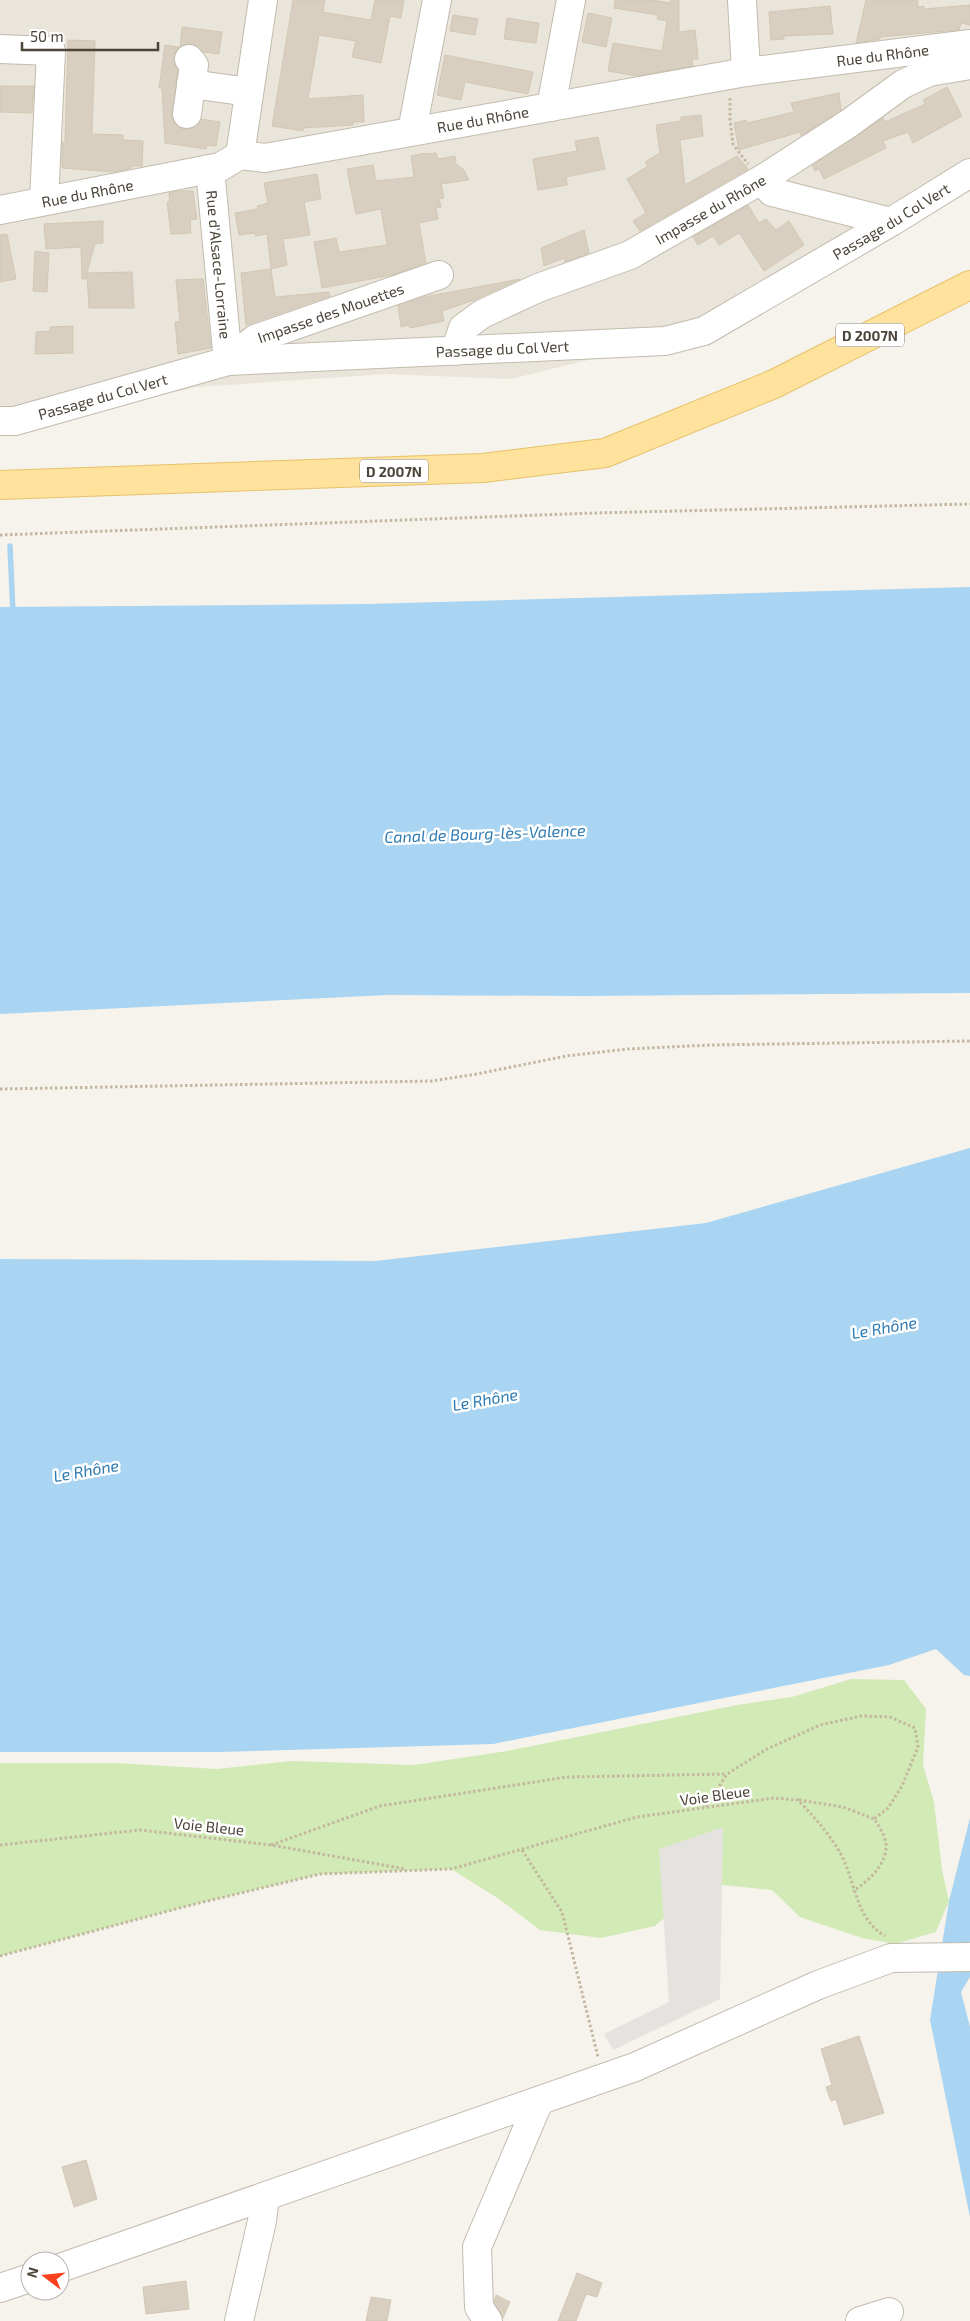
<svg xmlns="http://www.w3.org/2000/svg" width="970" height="2321" viewBox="0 0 970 2321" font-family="'Exo 2',sans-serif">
<rect width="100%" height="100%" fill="#f6f3ec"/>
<!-- residential -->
<path fill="#eae5da" d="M0,0H970V191L678,338L511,379L387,374L197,387L0,430Z"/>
<!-- green -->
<path fill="#d2eab5" d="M851,1679L904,1680L926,1709L923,1765L934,1802L942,1870L949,1901L936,1932L895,1944L862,1938L800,1917L772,1890L704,1883L655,1926L601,1938L540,1930L499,1899L451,1869L320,1874L191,1905L0,1956V1763H116L217,1769L292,1761L414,1765L507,1751L737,1705L792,1697Z"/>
<!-- parking -->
<path fill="#e5e3e0" d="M723,1827L720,1999L613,2050L604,2034L669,2002L659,1849Z"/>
<!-- water -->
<path fill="#a9d4f2" d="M970,587V993L582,996L388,995L0,1014V607L368,604Z
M970,1148V1676L964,1675L936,1649L889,1665L493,1744L219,1752H0V1259L375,1261L706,1223Z
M970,1818V1977L961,1992L970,2027V2217L930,2020L949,1901Z"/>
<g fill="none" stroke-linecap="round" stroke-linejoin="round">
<!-- stream -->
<path stroke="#a9d4f2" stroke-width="5.5" d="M10,546L13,614"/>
</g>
<!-- building -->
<path fill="#d8cfc1" stroke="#d3c7b4" d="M293,0H325L323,12L371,20L375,0H404L401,18L390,16L381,63L352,57L356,41L319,35L308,99L363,95L364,122H353V125L303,128V131L272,126Z
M615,0H651L671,3V0H679V32L695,30L698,59H692L693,66L637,76L608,71L613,43L662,51L667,21L657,19L658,15L614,8Z
M866,0H918L917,7L924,6V9L970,5V25L961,23L959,30L880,37V39L856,43Z
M830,6L833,34L784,36V39L771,40L769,12Z
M588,13L612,18L606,47L582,42Z
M453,15L478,19L475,35L450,31Z
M507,18L539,23L536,43L504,39Z
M182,27L222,32L219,54L203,52L194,44H187L180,47Z
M68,40L95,41L92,134L123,135V140L143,141L142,166H131V168L114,172L62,168V142H65Z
M165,45L179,47L175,53L174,61L178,70L172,112L173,120L178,127L185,129L193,128L201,119L220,122L216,146L207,145L206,149L165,143L162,88H159Z
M445,55L533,72L528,94L465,82L461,100L437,95Z
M0,86H34L32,113L0,112Z
M947,87L962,116L913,143L908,132L883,141L886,148L824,179L819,169L815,171L812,165L883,118L885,122L925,104L923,100Z
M839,93L841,110L801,136L800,132L739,150L734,123L746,120L747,123L794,112L791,103Z
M701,115L703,136L680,140L685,185L737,156L748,169L640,231L633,221L646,213L627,179L648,166L645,162L660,153L656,125L681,121V117Z
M598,137L605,169L566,177L567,185L538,190L533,159L577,151L575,141Z
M426,153V154L436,153L438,159L455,156L456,164L464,170L469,180L441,184L444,198L439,199L441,207L436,208L438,219L419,223L426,263L392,275L322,288L314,242L336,238L339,252L387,245L381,209L356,214L347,169L373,165L376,181L414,177L411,156Z
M317,174L321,199L304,202L310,235L283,239L287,265L271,269L267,234L255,236V233L239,235L235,213L258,209L257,206L268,203L264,183Z
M177,191H193L197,219L190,220L191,233L171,234L167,202H170L169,193Z
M748,205L759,223L766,219L776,230L789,221L804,245L764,271L739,233L719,245L713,236L698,245L693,237Z
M103,221V243L95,244L87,273L132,272L134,308H89L87,274L86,279H82L81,247L46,249L44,224Z
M584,230L589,253L565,262L564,258L544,266L541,248Z
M7,234L16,279L0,282V235Z
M35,251L49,253L47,292L33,291Z
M271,269L275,297L329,292L330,296L246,325L241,273Z
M203,279L211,348L178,354L175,322L180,321L176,280Z
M520,279L474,300L442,311L444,321L410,328L409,325L401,327L398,306L424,297Z
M73,326V353L35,354L36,332L50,331V327Z
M859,2036L884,2113L844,2125L836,2099L831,2101L826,2087L832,2085L821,2049Z
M86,2160L97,2199L74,2207L62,2167Z
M577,2273L602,2283L597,2297L586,2294L576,2321H558Z
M186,2281L189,2309L146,2314L143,2287Z
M496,2295L510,2302L503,2318L494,2302Z
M371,2297L391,2300L387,2321H366Z"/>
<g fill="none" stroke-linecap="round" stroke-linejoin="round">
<!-- minor casing -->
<g stroke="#c2bbae" stroke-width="30">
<g id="minor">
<path d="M742,0L746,72"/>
<path d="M0,49L51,51L44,201"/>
<path d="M191,84L249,92"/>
<path d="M551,107L571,0"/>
<path d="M187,114L194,65L189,59"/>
<path d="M412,131L437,0"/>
<path d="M240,155L263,0"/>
<path id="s1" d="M210,169L228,361"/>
<path d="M761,180L772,192L891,222"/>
<path id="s2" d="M0,210L220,167L240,155L265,158L746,72L970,44"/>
<path id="s3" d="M455,351L463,328L482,314L538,288L630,255L761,180L848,124L903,84L929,72L970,65"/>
<path id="s4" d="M228,361L255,339L439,275"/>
<path id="s5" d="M0,421H15L228,361L665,341L704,331L891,222L970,173"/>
<path d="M60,2268L635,2067L818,1985L891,1958L970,1957"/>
<path d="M0,2288L30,2278"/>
<path d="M239,2321L262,2221L265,2197"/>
<path d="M488,2321L479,2307L477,2247L539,2101"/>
<path d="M860,2321L889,2312"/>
</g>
</g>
<!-- major casing -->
<g stroke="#e6c16a" stroke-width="30">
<path id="major" d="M0,485L483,468L605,453L774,384L970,285"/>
</g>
<!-- path -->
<path stroke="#c4b79f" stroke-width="3" stroke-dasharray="2.5 2.5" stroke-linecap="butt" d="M730,98V120L733,144L748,164
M0,535L594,513L970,504
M0,1089L432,1081L477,1074L566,1056L628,1049L710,1045L970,1041
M799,1800L843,1807L874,1819
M706,1807L727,1774L767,1749L820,1725L861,1716L890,1717L915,1728L918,1747L902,1786L888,1808L874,1819C879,1826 885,1835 886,1844C888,1863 868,1882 853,1891
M0,1845L140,1830L271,1845L405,1869
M271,1845L380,1806L567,1777L727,1774
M522,1850L562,1912L598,2057
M0,1956L191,1905L320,1874L451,1869L637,1817L774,1798L798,1800C813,1816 828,1832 839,1851C856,1879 854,1918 885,1936"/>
<!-- minor -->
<use href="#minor" stroke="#fff" stroke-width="28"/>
<!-- major -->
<use href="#major" stroke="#ffe39c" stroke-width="28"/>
</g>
<g text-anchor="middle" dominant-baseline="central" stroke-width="5" stroke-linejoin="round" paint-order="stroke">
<!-- shield labels -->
<g fill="#fff" stroke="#817c74" stroke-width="1">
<rect x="836" y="323.5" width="68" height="23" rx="4"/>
<rect x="360" y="459.5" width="68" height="23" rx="4"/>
</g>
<g font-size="14" font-weight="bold" fill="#4b4439">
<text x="870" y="335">D 2007N</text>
<text x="394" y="471">D 2007N</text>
</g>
<!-- street labels -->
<g font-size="15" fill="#4b4439" stroke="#fff">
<text stroke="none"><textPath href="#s2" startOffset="899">Rue du Rhône</textPath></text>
<text stroke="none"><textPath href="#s2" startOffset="494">Rue du Rhône</textPath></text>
<text stroke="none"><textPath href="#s2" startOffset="89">Rue du Rhône</textPath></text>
<text stroke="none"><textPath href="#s3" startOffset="300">Impasse du Rhône</textPath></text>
<text stroke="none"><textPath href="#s5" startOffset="931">Passage du Col Vert</textPath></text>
<text stroke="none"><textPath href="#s1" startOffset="96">Rue d'Alsace-Lorraine</textPath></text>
<text stroke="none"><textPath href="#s4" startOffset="115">Impasse des Mouettes</textPath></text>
<text stroke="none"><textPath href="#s5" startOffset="511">Passage du Col Vert</textPath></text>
<text stroke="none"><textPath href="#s5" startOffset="106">Passage du Col Vert</textPath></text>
<text transform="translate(715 1795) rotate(-8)">Voie Bleue</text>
<text transform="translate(209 1826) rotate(6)">Voie Bleue</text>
</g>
<!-- water labels -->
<g font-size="16" font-style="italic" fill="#2e7ab2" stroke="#fff">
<text transform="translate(485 833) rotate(-2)">Canal de Bourg-lès-Valence</text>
<text transform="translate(884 1327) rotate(-10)">Le Rhône</text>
<text transform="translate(485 1399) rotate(-10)">Le Rhône</text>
<text transform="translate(86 1470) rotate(-10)">Le Rhône</text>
</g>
</g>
<!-- north arrow -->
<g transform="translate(45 2276) rotate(286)"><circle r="24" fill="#ffffff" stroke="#b7b4b0"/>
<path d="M0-4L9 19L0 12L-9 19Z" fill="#fc3f1d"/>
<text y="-8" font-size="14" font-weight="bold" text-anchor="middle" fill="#4b4439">N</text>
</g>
<!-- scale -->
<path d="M22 42v8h136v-8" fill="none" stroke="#4b4439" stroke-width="2.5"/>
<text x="30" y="42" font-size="15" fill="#4b4439" stroke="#ffffff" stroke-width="4" paint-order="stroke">50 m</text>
</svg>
